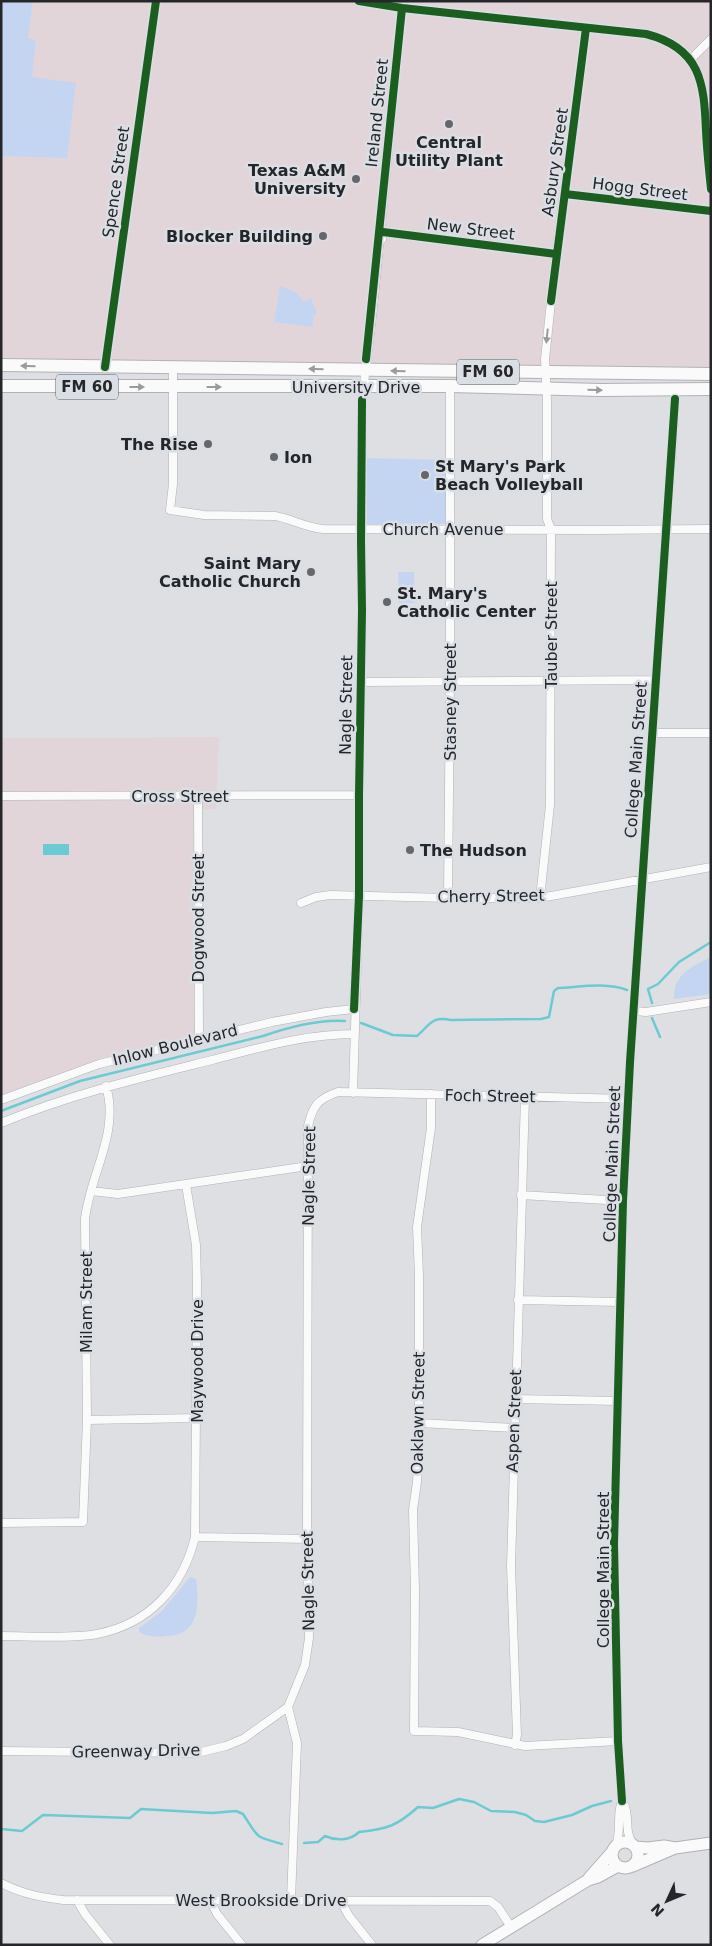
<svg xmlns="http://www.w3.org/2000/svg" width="712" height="1946" viewBox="0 0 712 1946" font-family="'DejaVu Sans',sans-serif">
<rect width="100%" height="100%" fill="#dddfe2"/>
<!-- education -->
<path fill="#e2d5da" d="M1,1H711V368L130,363L1,358Z
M219,737L216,809L194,810V1037L105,1060L1,1096V738Z"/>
<!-- green -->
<path fill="#c4d5f1" d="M1,1H33L28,38L36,40L32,77L76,83L67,158L1,156Z
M280,286L295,292L305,302L311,298L317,314L313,315V327L274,322Z
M365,458L447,460L445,524H367Z
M398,572H414V603H399Z
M711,957V994L674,999C673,975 691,967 711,957Z
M190,1577L196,1579C199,1606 200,1635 166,1636C157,1637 147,1637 139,1632V1628L162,1611Z"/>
<!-- water -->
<path fill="#6ccbd2" d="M43,844H69V855H43Z"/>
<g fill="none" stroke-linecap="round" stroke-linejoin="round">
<!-- stream -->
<path stroke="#6ccbd2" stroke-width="2.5" d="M652,1003L648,989L658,984L679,962L711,942
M652,1018L660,1037
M361,1023L393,1035L417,1036C430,1025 431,1016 451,1020L541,1019L549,1017L554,991L558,988C580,987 606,982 627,990
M1,1111L80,1081L263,1036C289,1027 318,1019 345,1021
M1,1829L22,1831L43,1815L130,1818L141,1809L212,1813L236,1811L243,1814C259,1838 253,1836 282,1844
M304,1843L318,1842L325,1836C336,1841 350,1841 359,1832C387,1829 397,1826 418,1807L433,1808L459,1799L474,1802L491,1811L515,1812L526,1815L535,1821L544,1822L572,1815L592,1806L611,1801"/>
<!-- street casing -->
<g stroke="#b0b2b5" stroke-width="9">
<path id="street" d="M359,1L402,8L646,34C701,48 704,83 706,131C707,151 709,170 711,189
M690,60L711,39
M565,194L711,211
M382,239L383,232L556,254
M105,367L156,1
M173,367V484L170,510L204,515L275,516C292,519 307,528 324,529L596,530L711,529
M672,459L675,399
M361,682L655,680
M652,733H711
M1,796L359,795
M198,796L199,1039
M448,898L450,681V386
M540,898L550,805L551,529L547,519V400L545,359L556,254L586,28
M301,903L316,897L330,895L448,898H540L711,867
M635,1011L646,1012L711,1002
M353,1093L359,896V795L362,610L361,540L362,400L373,308L402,8
M431,1094V1128L417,1227L419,1276V1443L417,1482L413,1510L415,1590L414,1731L458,1732L525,1746L618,1741
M1,1100L99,1064L272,1022L326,1012L354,1009
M1,1123C71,1094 140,1078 212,1060C259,1048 305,1034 354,1034
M91,1191L118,1194L308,1166
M521,1195L623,1201
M518,1300L620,1302
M515,1399L618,1401
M87,1420L197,1418
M419,1423L514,1428
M1,1523L83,1522L87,1420L85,1219C90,1174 120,1133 106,1086
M195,1537L307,1539
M1,1636C30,1636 70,1639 97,1634C149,1624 183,1587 195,1537L197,1284L196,1245L186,1185
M515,1745L517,1735L511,1566L525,1097
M1,1751L197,1753L226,1746L243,1739L288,1707
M622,1801C631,1813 623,1831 633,1844
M616,1845C622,1830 616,1815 622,1801L618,1741L614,1544L623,1201L630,1062L666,530
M1,1883C23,1894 39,1897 63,1900L490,1901L498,1907L511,1927
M77,1900L85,1914L110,1945
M210,1900L217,1914L242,1945
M291,1900L297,1743L288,1707L305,1665L309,1638L307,1539L308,1126C313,1105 318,1099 338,1092L628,1099
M340,1900L349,1916L372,1945"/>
</g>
<!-- secondary casing -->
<g stroke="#b0b2b5" stroke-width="13">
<path id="secondary" d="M612 1855a13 13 0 1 1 26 0a13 13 0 1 1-26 0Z
M636,1847L648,1848L664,1846L675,1848L711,1843
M633,1866L675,1848
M589,1878L612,1852
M482,1945L588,1880L598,1877L618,1866"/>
</g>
<!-- primary casing -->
<g stroke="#b0b2b5" stroke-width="14">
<path id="primary" d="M1,365L711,374
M1,386H450L600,390L711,389"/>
</g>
<!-- street -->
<use href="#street" stroke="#fafafb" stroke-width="8"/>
<!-- secondary -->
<use href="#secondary" stroke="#fafafb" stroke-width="11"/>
<!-- primary -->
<use href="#primary" stroke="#fafafb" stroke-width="12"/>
<!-- cycleway casing -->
<g stroke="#dadee5" stroke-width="11">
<path id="cycleway" d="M359,1L402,8L646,34C701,48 704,83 706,131C707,151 709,170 711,189
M565,194L711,211
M383,232L556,254
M551,301L586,28
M366,359L402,8
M105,367L156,1
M354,1009L359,896V795L362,610L361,540L362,400
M622,1801L618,1741L614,1544L623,1201L630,1062L675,399"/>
</g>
<!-- cycleway -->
<use href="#cycleway" stroke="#1b5e20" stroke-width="8"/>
</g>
<!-- one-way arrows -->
<defs><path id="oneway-solid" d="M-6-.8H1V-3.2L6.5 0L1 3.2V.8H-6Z" transform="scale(1.25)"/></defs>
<g fill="#9a9b9c">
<use href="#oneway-solid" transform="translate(547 336) rotate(96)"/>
<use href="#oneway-solid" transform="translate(28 366) rotate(-179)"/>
<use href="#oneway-solid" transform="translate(316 369) rotate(-179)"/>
<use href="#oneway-solid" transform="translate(398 371) rotate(-179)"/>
<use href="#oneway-solid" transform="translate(137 387)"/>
<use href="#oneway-solid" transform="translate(214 387)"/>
<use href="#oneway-solid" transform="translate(595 390) rotate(2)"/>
</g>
<!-- markers -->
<g fill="#65676a" stroke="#dadee5" stroke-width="2">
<circle cx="449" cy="124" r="5"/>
<circle cx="356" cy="179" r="5"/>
<circle cx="323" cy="236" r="5"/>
<circle cx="208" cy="444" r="5"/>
<circle cx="274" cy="457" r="5"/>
<circle cx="425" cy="475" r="5"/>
<circle cx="311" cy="572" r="5"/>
<circle cx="387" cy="602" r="5"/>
<circle cx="410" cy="850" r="5"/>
</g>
<g text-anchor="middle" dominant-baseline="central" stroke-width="5" stroke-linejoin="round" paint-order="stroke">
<!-- shield labels -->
<g fill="#dadee5" stroke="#5b5d61" stroke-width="1">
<rect x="457" y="359.5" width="62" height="25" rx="4"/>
<rect x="56" y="374.5" width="62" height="25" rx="4"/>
</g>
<g font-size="15" font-weight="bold" fill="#252629">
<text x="488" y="372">FM 60</text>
<text x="87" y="387">FM 60</text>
</g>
<!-- street labels -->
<g font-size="16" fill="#252629" stroke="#dadee5">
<text transform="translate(377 113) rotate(-84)">Ireland Street</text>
<text transform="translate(555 162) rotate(-82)">Asbury Street</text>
<text transform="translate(116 182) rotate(-82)">Spence Street</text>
<text transform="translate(640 189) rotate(7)">Hogg Street</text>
<text transform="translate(471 229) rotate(7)">New Street</text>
<text x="356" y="387">University Drive</text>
<text x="443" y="529">Church Avenue</text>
<text transform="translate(551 635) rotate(-90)">Tauber Street</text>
<text transform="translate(450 702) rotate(-90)">Stasney Street</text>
<text transform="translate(346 705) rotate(-89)">Nagle Street</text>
<text transform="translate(636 760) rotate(-86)">College Main Street</text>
<text x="180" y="796">Cross Street</text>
<text transform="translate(491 896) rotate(-1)">Cherry Street</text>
<text transform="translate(198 918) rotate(-90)">Dogwood Street</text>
<text transform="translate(175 1045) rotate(-14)">Inlow Boulevard</text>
<text transform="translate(490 1096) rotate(1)">Foch Street</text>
<text transform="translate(612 1164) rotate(-88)">College Main Street</text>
<text transform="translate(309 1176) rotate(-89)">Nagle Street</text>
<text transform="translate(86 1302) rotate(-90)">Milam Street</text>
<text transform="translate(197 1361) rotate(-90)">Maywood Drive</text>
<text transform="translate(418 1413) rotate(-89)">Oaklawn Street</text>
<text transform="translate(514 1421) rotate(-88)">Aspen Street</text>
<text transform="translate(603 1570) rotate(-90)">College Main Street</text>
<text transform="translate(308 1581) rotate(-91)">Nagle Street</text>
<text transform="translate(136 1751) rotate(-1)">Greenway Drive</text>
<text x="261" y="1900">West Brookside Drive</text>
</g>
<!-- poi labels -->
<g font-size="16" font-weight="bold" fill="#252629" stroke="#dadee5" text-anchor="end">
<text x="449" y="142" text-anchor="middle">Central<tspan x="449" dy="18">Utility Plant</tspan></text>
<text x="346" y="170">Texas A&amp;M<tspan x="346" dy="18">University</tspan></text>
<text x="313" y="236">Blocker Building</text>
<text x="198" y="444">The Rise</text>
<text x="284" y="457" text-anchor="start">Ion</text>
<text x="435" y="466" text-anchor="start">St Mary's Park<tspan x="435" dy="18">Beach Volleyball</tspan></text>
<text x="301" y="563">Saint Mary<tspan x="301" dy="18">Catholic Church</tspan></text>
<text x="397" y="593" text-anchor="start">St. Mary's<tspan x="397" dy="18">Catholic Center</tspan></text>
<text x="420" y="850" text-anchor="start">The Hudson</text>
</g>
</g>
<!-- border -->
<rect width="712" height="1946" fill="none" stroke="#252629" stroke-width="5"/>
<!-- north arrow -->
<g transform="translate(667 1901) rotate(226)" stroke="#dadee5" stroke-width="4" paint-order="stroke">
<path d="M0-4L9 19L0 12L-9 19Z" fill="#252629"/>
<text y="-8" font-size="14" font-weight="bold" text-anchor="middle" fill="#252629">N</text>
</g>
</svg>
